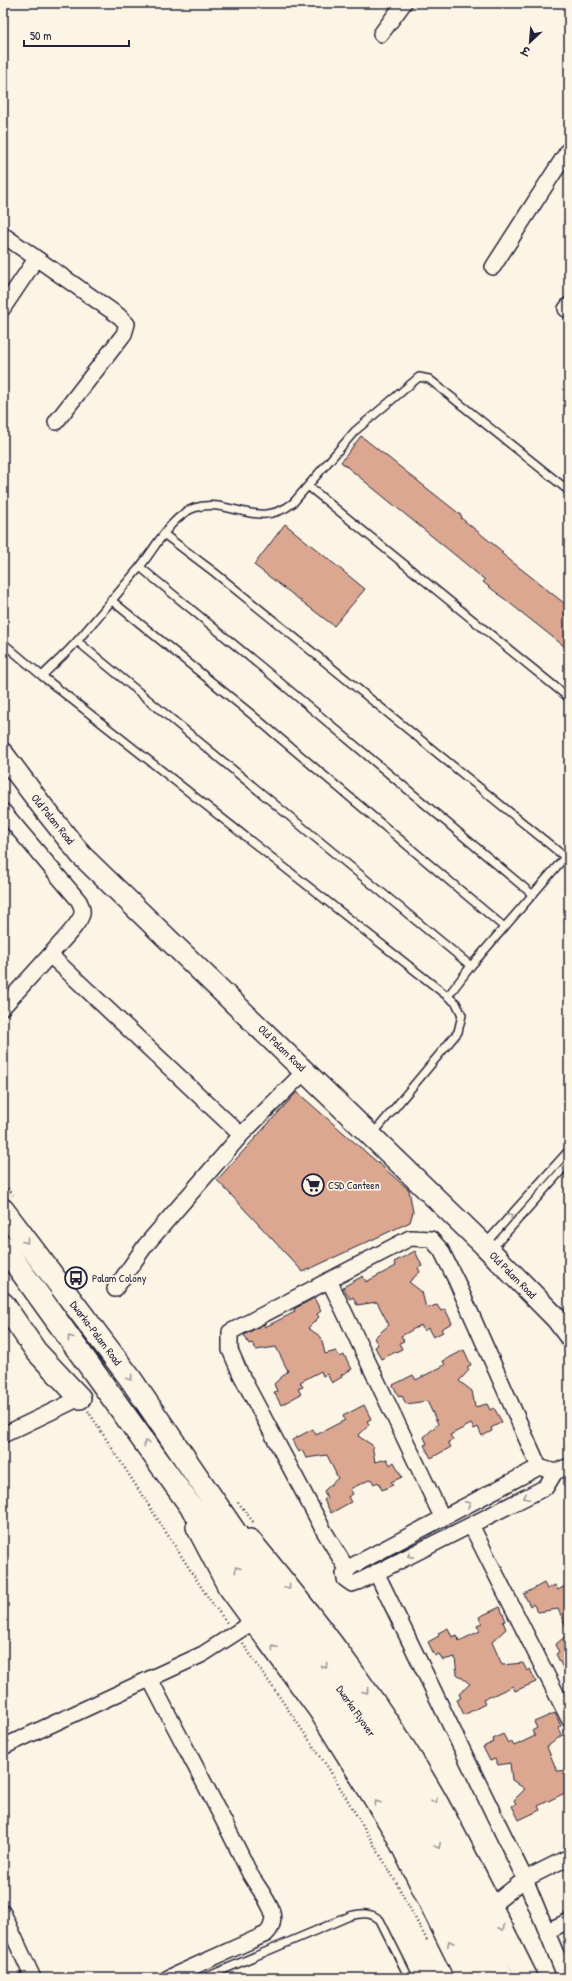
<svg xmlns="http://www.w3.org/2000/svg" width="572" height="1981" viewBox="0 0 572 1981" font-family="'Patrick Hand','Playpen Sans Deva',sans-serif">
<rect width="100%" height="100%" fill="#fcf5e5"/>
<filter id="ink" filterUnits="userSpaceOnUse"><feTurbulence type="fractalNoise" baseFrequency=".025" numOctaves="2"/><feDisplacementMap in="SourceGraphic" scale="8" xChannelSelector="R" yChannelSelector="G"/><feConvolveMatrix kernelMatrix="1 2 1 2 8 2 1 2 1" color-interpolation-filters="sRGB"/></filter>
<g filter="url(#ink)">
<!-- building -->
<path fill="#dca791" stroke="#22223b" d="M361,436L462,516L461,518L503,552L501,553L569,607V650L483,582L485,580L455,555L341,462Z
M285,524L365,589L334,626L254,565Z
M297,1092L409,1190L413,1212L410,1222L303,1272L217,1180Z
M415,1251L422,1266L418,1268L420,1272L409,1282L422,1292L426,1308L437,1305L441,1311L445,1309L452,1323L441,1329L443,1332L433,1337L428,1328L424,1331L421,1325L401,1336L404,1341L399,1343L402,1349L381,1359L375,1347L378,1345L374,1338L389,1325L377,1302L357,1305L353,1297L350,1299L343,1287L363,1276L366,1282L396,1266L394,1262Z
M314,1298L321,1311L317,1314L319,1317L308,1328L321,1337L325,1354L336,1351L340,1357L344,1355L352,1369L341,1375L342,1377L332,1383L327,1374L323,1376L321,1371L300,1382L303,1387L298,1389L301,1394L281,1405L274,1392L277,1391L274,1384L288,1371L276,1347L256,1350L252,1343L249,1344L244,1335L264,1324L265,1327L295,1312L294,1309Z
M464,1350L471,1365L467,1367L469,1370L459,1381L472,1391L475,1407L487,1404L490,1410L494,1408L502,1422L491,1428L492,1431L482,1436L478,1427L474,1429L471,1424L450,1435L453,1440L448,1442L451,1447L431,1458L424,1445L427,1444L424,1437L438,1424L427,1401L406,1404L402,1396L399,1397L393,1385L413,1375L416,1380L445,1365L443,1361Z
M364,1405L371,1419L367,1421L369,1425L358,1436L372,1445L375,1462L387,1459L390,1465L394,1462L402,1477L391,1482L393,1485L382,1490L378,1482L374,1484L371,1479L350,1489L353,1494L348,1497L351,1502L331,1513L324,1500L327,1498L324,1491L338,1478L327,1455L306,1458L302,1450L299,1452L292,1440L313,1429L316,1435L345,1420L343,1416Z
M544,1583L547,1589L555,1585L558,1590L569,1584V1680L556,1654L559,1652L555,1645L569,1633L558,1609L538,1612L533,1604L530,1606L524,1594Z
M500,1607L506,1621L503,1622L506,1629L492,1642L502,1665L523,1663L527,1671L530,1669L536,1682L515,1691L513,1686L483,1700L485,1704L464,1715L457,1700L461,1698L459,1694L470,1684L457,1674L455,1657L443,1660L439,1654L435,1656L428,1642L439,1636L438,1633L448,1628L452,1637L457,1635L459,1641L480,1631L477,1625L482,1623L479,1617Z
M555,1713L561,1726L558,1728L562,1735L547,1747L557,1771L569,1770V1791L538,1806L540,1810L519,1820L512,1806L516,1804L514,1800L525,1789L512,1780L510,1763L498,1765L495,1759L490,1761L483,1747L494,1742L493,1739L503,1734L508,1743L511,1741L514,1746L535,1736L532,1731L537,1728L534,1722Z"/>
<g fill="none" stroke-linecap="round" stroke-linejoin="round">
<!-- lane casing -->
<g stroke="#22223b" stroke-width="10">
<path id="lane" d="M308,486L569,698
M165,535L214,572L565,857L471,966L448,996
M140,567L275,678L533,895
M111,600L250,713L504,927
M77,641L471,966
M3,643L42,676
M373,1134L458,1032L462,1015L456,1003L42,676C54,664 67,653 78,640C99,616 119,592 139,568C154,550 171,516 194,508C229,496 257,531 293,503L355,431L419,377L429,379L569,491
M485,1244L569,1150
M491,1250L569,1162
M21,1978L31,1974
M204,1978L350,1916C362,1913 371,1912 380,1920L409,1978"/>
</g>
<!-- street casing -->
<g stroke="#22223b" stroke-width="18">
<path id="street" d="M381,34L404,3
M3,235L119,316L127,324L124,334L56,422
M493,267L569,149
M3,308L36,259
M566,309L569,305
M3,811L79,901C81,905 83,909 82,914C79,925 58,945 50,955
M3,1007L50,955L241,1135
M329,1280L442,1517
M115,1289L145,1246L241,1135L305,1071
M3,1435L80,1398
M555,1472L539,1467L352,1566L344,1574L345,1579L352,1584L358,1582L546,1487L555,1472L569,1466
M471,1525L569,1719
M347,1569L324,1531L241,1375L230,1350V1332L410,1238L431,1239L441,1250L456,1280L539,1467
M376,1572L525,1879L569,1857
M150,1679C183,1744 218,1807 249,1872C255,1884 269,1900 272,1912C274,1921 272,1928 266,1934L168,1978
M3,1747L203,1654L254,1621
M491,1906L525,1879L566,1978
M3,1913L33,1978
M547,1931L569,1921"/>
</g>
<!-- secondary casing -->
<g stroke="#22223b" stroke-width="24">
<path id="secondary" d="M3,754L42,806L81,855L484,1245L557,1319L569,1335
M3,1303L36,1351L80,1398
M197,1527L228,1586L319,1710L395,1832L467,1978
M250,1540C320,1625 389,1714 442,1811C472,1866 499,1922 527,1978"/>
</g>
<!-- primary casing -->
<g stroke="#22223b" stroke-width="25">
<path id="primary" d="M3,1210L130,1378L400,1774L462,1891L503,1978
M3,1246L254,1594L385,1787L445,1900L482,1978"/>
</g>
<!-- path -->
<path stroke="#22223b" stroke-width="2.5" stroke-dasharray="1 3" stroke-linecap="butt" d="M3,1182L13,1195
M74,1272L82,1283
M88,1411L207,1596L227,1623
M238,1502L254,1523
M243,1644L329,1769L392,1875L428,1942"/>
<!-- lane -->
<use href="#lane" stroke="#fcf5e5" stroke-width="7"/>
<!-- street -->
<use href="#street" stroke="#fcf5e5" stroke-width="15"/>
<!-- secondary -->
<use href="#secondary" stroke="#fcf5e5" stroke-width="21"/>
<!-- primary -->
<use href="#primary" stroke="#fcf5e5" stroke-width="22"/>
</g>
<!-- one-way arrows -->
<defs><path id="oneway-chevron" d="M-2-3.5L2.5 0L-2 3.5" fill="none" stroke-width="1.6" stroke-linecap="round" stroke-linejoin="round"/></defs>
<g stroke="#9a9698">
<use href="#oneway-chevron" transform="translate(510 1216) rotate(-48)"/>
<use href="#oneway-chevron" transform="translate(26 1241) rotate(53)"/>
<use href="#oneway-chevron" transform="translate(70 1338) rotate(-126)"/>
<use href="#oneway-chevron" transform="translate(130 1378) rotate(55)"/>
<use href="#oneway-chevron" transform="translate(146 1443) rotate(-126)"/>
<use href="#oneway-chevron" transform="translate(526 1497) rotate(153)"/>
<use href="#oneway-chevron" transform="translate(468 1504) rotate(-27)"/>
<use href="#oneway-chevron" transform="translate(410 1555) rotate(153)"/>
<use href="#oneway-chevron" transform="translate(237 1569) rotate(-126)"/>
<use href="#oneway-chevron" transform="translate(288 1587) rotate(53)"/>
<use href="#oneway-chevron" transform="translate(274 1648) rotate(-126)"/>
<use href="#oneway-chevron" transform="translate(325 1666) rotate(55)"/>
<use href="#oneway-chevron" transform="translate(366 1691) rotate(53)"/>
<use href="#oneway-chevron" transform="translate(435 1801) rotate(58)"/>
<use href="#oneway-chevron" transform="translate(377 1803) rotate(-122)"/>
<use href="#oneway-chevron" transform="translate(438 1846) rotate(62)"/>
<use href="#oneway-chevron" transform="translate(502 1928) rotate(63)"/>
<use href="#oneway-chevron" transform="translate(450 1943) rotate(-116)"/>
</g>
</g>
<!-- icons -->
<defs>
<g id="supermarket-ring" transform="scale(1.15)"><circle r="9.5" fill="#fcf5e5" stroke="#22223b" stroke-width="1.5"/><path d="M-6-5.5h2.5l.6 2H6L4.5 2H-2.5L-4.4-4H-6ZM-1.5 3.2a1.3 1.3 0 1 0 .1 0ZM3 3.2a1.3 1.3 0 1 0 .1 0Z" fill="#22223b"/></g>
<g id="bus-ring" transform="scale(1.15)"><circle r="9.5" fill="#fcf5e5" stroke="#22223b" stroke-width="1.5"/><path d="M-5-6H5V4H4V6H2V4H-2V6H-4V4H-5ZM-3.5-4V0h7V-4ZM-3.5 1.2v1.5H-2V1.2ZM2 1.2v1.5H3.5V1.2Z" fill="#22223b"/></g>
</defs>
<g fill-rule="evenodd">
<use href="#supermarket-ring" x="313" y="1185"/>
<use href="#bus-ring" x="76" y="1278"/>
</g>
<g text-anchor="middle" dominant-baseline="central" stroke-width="3.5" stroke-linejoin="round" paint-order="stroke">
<!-- street labels -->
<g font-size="11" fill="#22223b" stroke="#fcf5e5">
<text transform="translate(53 819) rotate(51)">Old Palam Road</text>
<text transform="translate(282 1048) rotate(44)">Old Palam Road</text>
<text transform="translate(513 1275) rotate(45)">Old Palam Road</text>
<text transform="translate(96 1333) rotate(53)">Dwarka-Palam Road</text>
<text transform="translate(356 1711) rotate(55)">Dwarka Flyover</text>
</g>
<!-- poi labels -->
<g font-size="11" fill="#22223b" stroke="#fcf5e5" text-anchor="start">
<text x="328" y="1185">CSD Canteen</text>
<text x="92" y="1278">Palam Colony</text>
</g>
</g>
<!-- margin -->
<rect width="572" height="1981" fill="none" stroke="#fcf5e5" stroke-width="16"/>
<rect x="8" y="8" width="556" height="1965" fill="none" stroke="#22223b" stroke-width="1.5" filter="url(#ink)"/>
<!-- north arrow -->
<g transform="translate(530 42) rotate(206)" stroke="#fcf5e5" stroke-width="3" paint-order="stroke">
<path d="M0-3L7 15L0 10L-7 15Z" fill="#22223b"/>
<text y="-6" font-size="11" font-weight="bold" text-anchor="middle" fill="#22223b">उ</text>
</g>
<!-- scale -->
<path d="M24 40v6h105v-6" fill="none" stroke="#22223b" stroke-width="2"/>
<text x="30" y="40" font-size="12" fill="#22223b" stroke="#fcf5e5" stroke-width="3" paint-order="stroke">50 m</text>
</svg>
